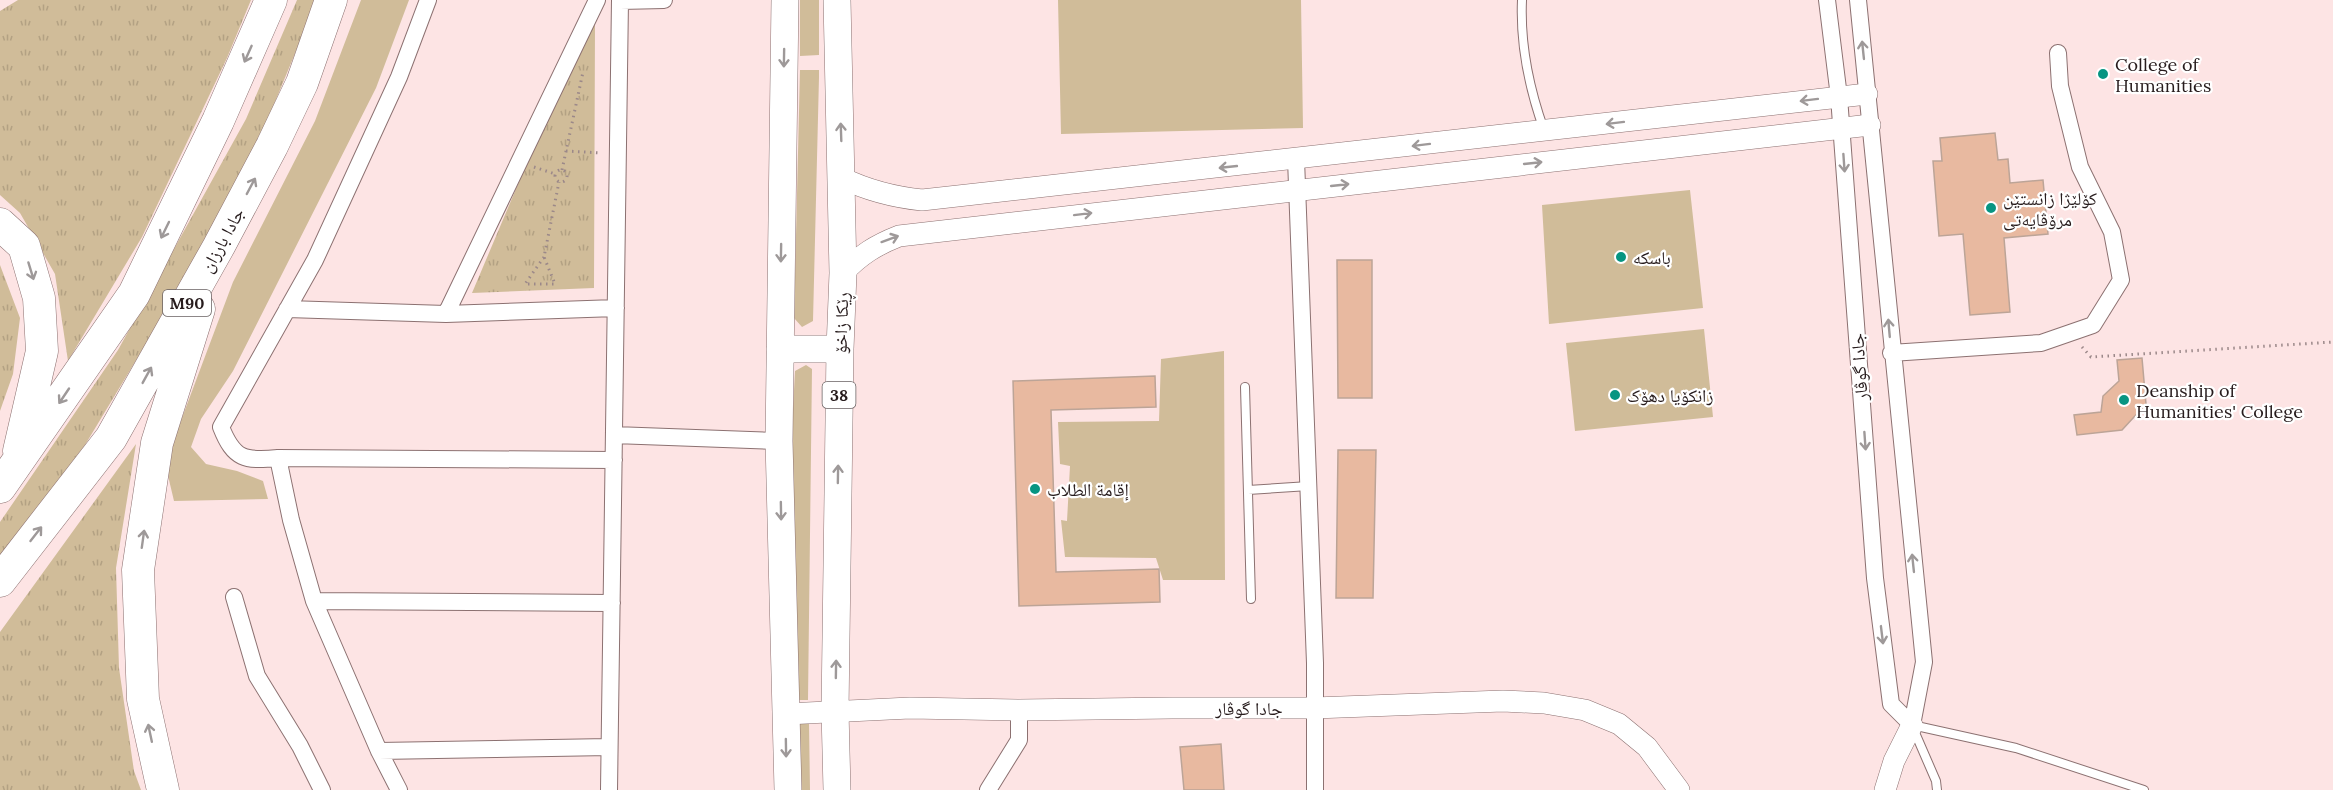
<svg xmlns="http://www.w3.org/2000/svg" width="2333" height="790" viewBox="0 0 2333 790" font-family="Lora,'Noto Naskh Arabic',serif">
<defs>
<pattern id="park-tufts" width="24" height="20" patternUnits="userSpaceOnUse" patternTransform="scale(1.5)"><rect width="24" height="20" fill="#d0bc99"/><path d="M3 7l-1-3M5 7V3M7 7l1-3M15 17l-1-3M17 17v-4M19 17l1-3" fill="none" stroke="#b3a183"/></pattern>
</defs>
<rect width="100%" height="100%" fill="#fde4e4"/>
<!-- green -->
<path fill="#d0bc99" d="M361,0H409L376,88L233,371L201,419L191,447L206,464L237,471L263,481L268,499L174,501L165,463L233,282L315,121Z
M800,0H819V55L800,56Z
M1058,0H1301L1303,128L1061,134Z
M800,70H819V77L813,321L802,327L794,318Z
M1690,190L1703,308L1549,324L1542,205Z
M1704,329L1713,417L1575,431L1566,343Z
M1224,351L1225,580H1163L1156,558L1065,557L1061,520L1067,521L1070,466L1060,464L1058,422L1159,421L1161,359Z
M806,365L812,369L808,700H790L788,505L795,371Z
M809,722L810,790H791L789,725Z"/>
<!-- park -->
<path fill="url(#park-tufts)" d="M18,0H251L227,58L142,237L68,361L55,274L20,213L0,195V11Z
M297,0H317L261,136L194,264L85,445L0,558V522L118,350L246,119Z
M592,20L595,26L594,288L472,293L587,21Z
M0,265L20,318L13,374L0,411Z
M136,444L116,568L119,668L134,771L141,790H0V632Z"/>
<!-- building -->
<path fill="#e8b9a0" stroke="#bca497" stroke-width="1.5" d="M1995,133L1998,160L2008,159L2010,183L2043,180L2048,234L2004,238L2010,312L1970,315L1963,234L1939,236L1933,161H1942L1940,138Z
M1337,260H1372V398H1338Z
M2142,358L2146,404L2122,430L2077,435L2074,415L2101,412L2103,396L2119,381L2117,360Z
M1155,376L1156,407L1051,410L1056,572L1159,569L1160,602L1019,606L1013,381Z
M1338,450H1376L1373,598H1336Z
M1221,744L1224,790H1184L1180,747Z"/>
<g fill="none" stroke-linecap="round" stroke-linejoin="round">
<!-- service casing -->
<g stroke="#8c7171" stroke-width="10">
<path id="service" d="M1522,0C1520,45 1529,88 1544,130
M1245,387L1251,599
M1248,490L1309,486
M1912,725L2016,748L2144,790
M1913,728L1936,781L1937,790"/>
</g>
<!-- minor casing -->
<g stroke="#8c7171" stroke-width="18">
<path id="minor" d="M428,0L399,77L315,260L221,427C234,460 245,461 278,458L614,460
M1827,0L1839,97L1875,578L1891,704L1912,725
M1858,0L1924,662L1912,725
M620,1L664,0
M1296,159L1315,663V790
M287,309L446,314L616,308
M446,314L597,0
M1891,353L2041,343L2093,325L2121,280L2112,232L2080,167L2060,86L2058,53
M614,435L779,441
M278,458L291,520L314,601L379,751L399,790
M234,597L257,676L300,746L322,790
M314,601L612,603
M379,751L609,747
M609,790L620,0
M988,790L1019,740V710"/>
</g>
<!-- tertiary casing -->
<g stroke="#8c7171" stroke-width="22">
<path id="tertiary" d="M842,178C869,191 893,197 922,200L1867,94
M843,273C860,255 876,245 899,236L1870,125
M786,714L910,708L1019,710L1172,708H1314L1503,701L1544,703L1585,710L1619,724L1647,747L1679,790
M1885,790L1894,761L1912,725"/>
</g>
<!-- primary casing -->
<g stroke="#8c7171" stroke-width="28">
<path id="primary" d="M785,0L779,441L788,790
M780,349H840
M837,790L835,711L840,349L843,273L837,0"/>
</g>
<!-- motorway casing -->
<g stroke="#8c7171" stroke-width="33">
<path id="motorway" d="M0,224L24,246L39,298L42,351L19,451
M0,487L134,294L218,121L271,0
M0,581L111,438L219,246L272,146L302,83L331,0
M163,790L143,699L138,570L157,443L199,309"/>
</g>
<!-- path -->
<path stroke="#9b8889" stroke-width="3" stroke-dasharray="1.5 4.5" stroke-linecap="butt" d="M566,151L601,153
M534,167L555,174
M555 176a6 6 0 1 1 12 0a6 6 0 1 1-12 0Z
M562,170L583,72
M544,257L525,284H555L544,257L559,182
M2082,347L2091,357L2333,342"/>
<!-- service -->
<use href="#service" stroke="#fff" stroke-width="8"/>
<!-- minor -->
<use href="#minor" stroke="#fff" stroke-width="16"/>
<!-- tertiary -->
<use href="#tertiary" stroke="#fff" stroke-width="21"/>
<!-- primary -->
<use href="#primary" stroke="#fff" stroke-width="27"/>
<!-- motorway -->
<use href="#motorway" stroke="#fff" stroke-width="32"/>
</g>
<!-- one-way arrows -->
<defs><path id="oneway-shaft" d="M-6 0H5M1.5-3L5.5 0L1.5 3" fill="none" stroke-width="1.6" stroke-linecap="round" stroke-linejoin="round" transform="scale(1.5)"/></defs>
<g stroke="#9e9999">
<use href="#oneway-shaft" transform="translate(1863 50) rotate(-96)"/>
<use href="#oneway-shaft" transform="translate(248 54) rotate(114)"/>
<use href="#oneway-shaft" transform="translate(784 58) rotate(91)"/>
<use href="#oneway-shaft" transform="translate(1809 100) rotate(173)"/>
<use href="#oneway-shaft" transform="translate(1615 123) rotate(173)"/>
<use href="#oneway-shaft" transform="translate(841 132) rotate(-92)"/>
<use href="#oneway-shaft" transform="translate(1421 145) rotate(173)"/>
<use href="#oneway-shaft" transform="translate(1533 163) rotate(-6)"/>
<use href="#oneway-shaft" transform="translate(1844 163) rotate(86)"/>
<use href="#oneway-shaft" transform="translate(1228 167) rotate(174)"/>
<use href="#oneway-shaft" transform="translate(1340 185) rotate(-6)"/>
<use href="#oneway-shaft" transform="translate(251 186) rotate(-62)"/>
<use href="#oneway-shaft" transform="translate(1083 214) rotate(-7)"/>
<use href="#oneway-shaft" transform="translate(165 230) rotate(116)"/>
<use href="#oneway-shaft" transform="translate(890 239) rotate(-20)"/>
<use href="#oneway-shaft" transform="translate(781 253) rotate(91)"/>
<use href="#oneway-shaft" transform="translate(31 271) rotate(73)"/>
<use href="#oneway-shaft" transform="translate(1889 328) rotate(-95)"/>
<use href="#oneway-shaft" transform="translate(147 375) rotate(-61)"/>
<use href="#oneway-shaft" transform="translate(64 396) rotate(124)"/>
<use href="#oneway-shaft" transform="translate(1865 441) rotate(86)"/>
<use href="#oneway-shaft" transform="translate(838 474) rotate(-89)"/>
<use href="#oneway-shaft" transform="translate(781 511) rotate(89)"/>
<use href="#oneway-shaft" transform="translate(36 534) rotate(-52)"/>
<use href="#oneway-shaft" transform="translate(143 539) rotate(-82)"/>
<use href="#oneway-shaft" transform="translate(1913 563) rotate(-96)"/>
<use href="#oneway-shaft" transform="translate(1882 635) rotate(83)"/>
<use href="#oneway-shaft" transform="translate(836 669) rotate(-89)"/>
<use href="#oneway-shaft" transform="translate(150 733) rotate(-102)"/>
<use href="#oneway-shaft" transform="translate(786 748) rotate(89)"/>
</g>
<!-- markers -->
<g fill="#079582" stroke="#fff" stroke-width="2">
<circle cx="2103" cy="74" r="6"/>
<circle cx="1991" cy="208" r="6"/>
<circle cx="1621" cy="257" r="6"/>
<circle cx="1615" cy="395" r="6"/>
<circle cx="2124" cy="400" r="6"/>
<circle cx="1035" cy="489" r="6"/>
</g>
<g text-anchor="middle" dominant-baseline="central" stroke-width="4.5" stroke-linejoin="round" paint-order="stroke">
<!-- shield labels -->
<g fill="#fff" stroke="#686061" stroke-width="1.5">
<rect x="163" y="290" width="48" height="26" rx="4.5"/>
<rect x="822.5" y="382" width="33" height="26" rx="4.5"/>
</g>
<g font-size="16" font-weight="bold" fill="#271c1d">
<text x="187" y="303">M90</text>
<text x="839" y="395">38</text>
</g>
<!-- poi labels -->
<g font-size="18" fill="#271c1d" stroke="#fff" text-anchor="start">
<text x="2115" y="64">College of<tspan x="2115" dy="21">Humanities</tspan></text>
<text x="2003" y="198">كۆلێژا زانستێن<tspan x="2003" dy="21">مرۆڤایەتی</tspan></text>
<text x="1633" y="257">باسکە</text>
<text x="2136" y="390">Deanship of<tspan x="2136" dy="21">Humanities' College</tspan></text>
<text x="1627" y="395">زانکۆیا دهۆک</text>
<text x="1047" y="489">إقامة الطلاب</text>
</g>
<!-- street labels -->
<g font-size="18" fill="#271c1d" stroke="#fff">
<text transform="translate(222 240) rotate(-61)">جادا بارزان</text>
<text transform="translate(841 323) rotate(-88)">ڕێکا زاخۆ</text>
<text transform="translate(1859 367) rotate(-94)">جادا گوڤار</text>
<text x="1249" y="708">جادا گوڤار</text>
</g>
</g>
</svg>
